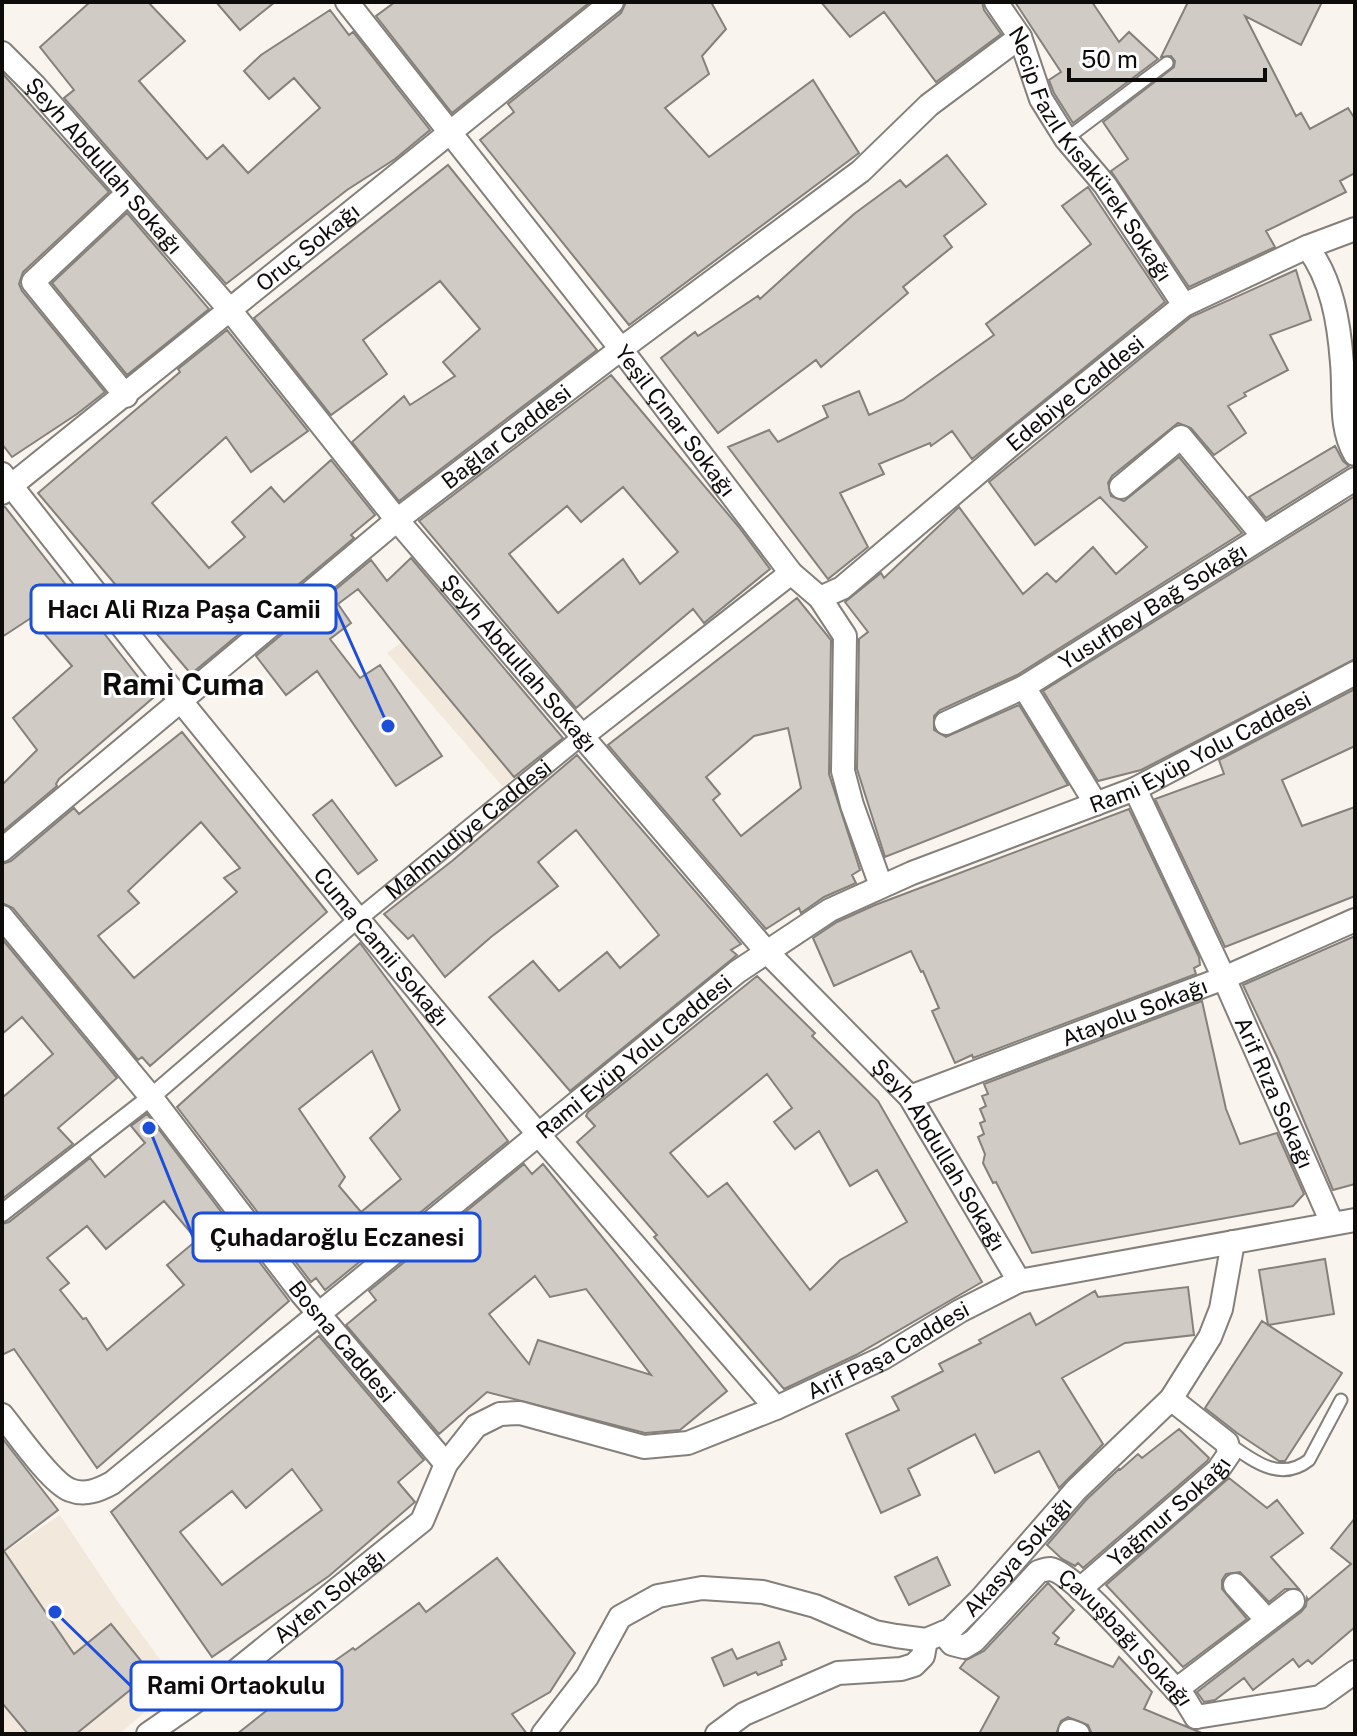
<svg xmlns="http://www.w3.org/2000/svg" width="1357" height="1736" viewBox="0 0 1357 1736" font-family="'Public Sans',sans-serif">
<rect width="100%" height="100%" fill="#faf4ee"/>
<!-- built -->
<path fill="#f2e8dc" d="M446,608L559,735L503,787L387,653Z
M60,1515L118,1602L178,1684L119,1734H2V1554Z"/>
<!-- building -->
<path fill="#d0cbc5" stroke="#85807b" stroke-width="2" fill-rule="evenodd" d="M90,2H148L185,41L139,81L207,159L223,145L248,173L320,108L294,78L269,99L244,71L261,55L330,10L349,35L353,32L430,130L395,159L347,190L226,284L64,98L74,90L40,47Z
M216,2H275L240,30Z
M395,2H590L452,113L376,16Z
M626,2H711L726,29L702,56L709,74L665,108L709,157L813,80L859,153L629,325L480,140L514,112L508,104L621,13Z
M821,2H982L984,10L1001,34L936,82L884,12L850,37Z
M1015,2H1092L1119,42L1129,32L1158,59L1073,123L1054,93L1049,80L1061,72Z
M1188,2H1322L1301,45L1245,16L1296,116L1301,113L1310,129L1348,108L1355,119V173L1340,181L1346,192L1266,231L1275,247L1189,287L1111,171L1128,159L1103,122L1174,67L1175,61L1171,56L1161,57Z
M2,73L109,192L23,272L19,284L22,291L105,392L77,414L12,457L2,444Z
M947,155L986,204L944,236L952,247L903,287L908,293L821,367L816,360L718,433L661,358L695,332L698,336L758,296L760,299L854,214L900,180L906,187Z
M448,165L597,350L399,501L352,442L404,396L410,405L455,376L443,362L480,329L440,281L363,340L387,374L331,415L254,318Z
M1088,187L1165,302L972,459L952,431L931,446L930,443L879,464L884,474L840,493L868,547L828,579L728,447L769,430L778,442L828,417L823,406L859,391L869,415L903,400L994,335L986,324L1091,244L1062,206Z
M127,213L209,309L127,375L52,283Z
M1296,270L1311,320L1270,335L1288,370L1244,393L1246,396L1228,406L1246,433L1214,455L1191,428L1178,423L1112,476L1108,483L1111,496L1124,501L1179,457L1242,533L1017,675L940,710L934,716V730L946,737L1019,705L1068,785L885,857L857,769L859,639L868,632L845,602L881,573L884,578L959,507L1023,594L1047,573L1056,582L1093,547L1116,574L1147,547L1100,497L1035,545L989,482L1191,317Z
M227,330L308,431L251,472L226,437L152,503L209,568L245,537L232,522L271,487L284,502L331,460L375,515L351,535L354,538L191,674L38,493L180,372L178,369Z
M611,375L738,526L770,569L704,623L693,609L576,708L419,521ZM623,487L678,552L640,584L623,559L558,613L509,554L567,506L581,522Z
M1335,446L1343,461L1349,466L1266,518L1249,497Z
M1355,496V659L1141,770L1098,781L1043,691Z
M2,507H5L154,697L59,779L56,784L57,786L2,832V785L37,750L13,718L72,666L31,618L2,637Z
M411,558L563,738L514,777L358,589L338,604L351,623L330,639L360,678L380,665L442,756L396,786L317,671L286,695L256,656L371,560L387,581Z
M797,598L831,640L829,774L860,870L852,875L856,883L824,897L801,913L799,908L766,929L608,745ZM788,728L801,788L741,836L713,800L720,794L706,777L754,736Z
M1355,689V746L1282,780L1302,826L1355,807V896L1225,947L1155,799L1224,774L1219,760Z
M182,732L327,912L150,1066L142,1057L138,1060L13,908L2,903V864L11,861L74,808L79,814ZM201,822L240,868L224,878L237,892L134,978L98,936L139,903L128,891Z
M577,755L741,944L731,950L737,955L570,1091L489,997L533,961L559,991L607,952L620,968L659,935L576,830L538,862L558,886L491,937L445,977L413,935L408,939L384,914L452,861Z
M332,800L377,860L358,874L313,815Z
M1129,809L1199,957L1200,965L1194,968L1196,974L973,1058L972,1055L955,1063L932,1011L939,1008L923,971L921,972L911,951L834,986L813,938L837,922L875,905Z
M1355,936V1184L1333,1190L1278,1059L1243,985Z
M2,939L117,1078L58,1128L73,1144L2,1199V1098L53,1054L22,1017L2,1034Z
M360,943L508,1141L325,1290L316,1278L311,1282L177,1107ZM372,1051L400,1110L370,1138L401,1179L361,1212L339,1186L345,1177L299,1109Z
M757,976L815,1033L812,1036L878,1101L982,1282L856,1355L784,1389L654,1237L657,1235L577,1142L595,1126L586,1116L588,1112ZM767,1074L792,1108L774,1122L795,1149L819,1131L850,1186L877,1170L907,1222L840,1260L810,1290L727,1183L708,1197L670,1153Z
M1202,1001L1226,1109L1240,1144L1277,1133L1304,1194L1293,1206L1032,1253L996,1182L993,1183L983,1163L985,1154L978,1137L984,1134L980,1123L985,1121L980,1109L986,1106L982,1096L988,1094L984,1084Z
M147,1114L289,1301L97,1468L14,1349L2,1355V1224L9,1222L90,1158L105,1177L145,1143L131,1126ZM164,1201L197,1240L167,1265L184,1285L107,1350L86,1318L83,1319L60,1290L69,1283L47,1258L87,1226L106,1249Z
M524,1164L532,1174L543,1164L727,1391L680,1430L645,1433L487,1392L439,1434L346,1325L376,1300L369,1291ZM535,1276L550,1297L586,1289L651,1375L538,1340L529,1364L489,1314Z
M1325,1259L1334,1314L1268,1325L1259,1270Z
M1188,1287L1194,1335L1125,1343L1062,1378L1103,1444L1059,1488L1039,1451L995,1473L975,1434L908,1469L920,1495L881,1513L846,1434L899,1410L892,1397L943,1371L939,1364L981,1343L979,1340L1030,1313L1036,1325L1095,1291L1098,1297Z
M1262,1321L1342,1373L1285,1461H1279L1237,1433L1205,1408Z
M319,1336L424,1460L398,1482L415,1502L329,1576L212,1657L111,1512ZM292,1469L322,1510L222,1585L180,1532L232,1491L246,1508Z
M1179,1429L1209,1458L1207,1461L1083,1568L1078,1563L1075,1566L1062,1559L1047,1545L1086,1500L1119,1469L1120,1470L1138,1454L1142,1458Z
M2,1438L58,1510L4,1551L74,1654L111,1624L151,1673L76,1734H28L2,1703Z
M1229,1478L1267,1508L1277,1500L1303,1533L1271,1557L1299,1589H1285L1269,1602L1240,1572L1226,1574L1222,1580V1589L1247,1619L1183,1667L1106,1585Z
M1355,1518V1627L1312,1664L1308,1660L1299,1667L1293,1659L1253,1690L1244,1678L1215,1700L1204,1702L1197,1692L1301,1612L1306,1606L1307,1598L1308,1600L1351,1564L1331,1548Z
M937,1557L950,1585L909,1605L895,1577Z
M497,1558L575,1653L550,1692L512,1714L527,1734H237L289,1693L353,1648L355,1650L419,1603L426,1612Z
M1048,1583L1074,1610L1053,1633L1059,1638L1055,1644L1113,1667L1119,1657L1152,1692L1144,1709L1204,1734H1092L1088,1725L1068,1717L1061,1721L1056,1734H979L999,1697L960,1668L966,1660L984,1651Z
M779,1642L786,1659L781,1661L782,1665L758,1675L756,1672L724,1686L712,1658L732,1649L737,1659Z"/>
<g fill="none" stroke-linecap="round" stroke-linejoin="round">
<!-- service casing -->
<g stroke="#847f7a" stroke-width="15">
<path id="service" d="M1066,139L1167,63
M1228,1443C1252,1460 1280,1483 1309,1460L1341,1400"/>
</g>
<!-- pedestrian casing -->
<g stroke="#847f7a" stroke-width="20">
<g id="pedestrian">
<path id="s1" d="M2,1213L151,1097L358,919L581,737"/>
</g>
</g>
<!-- minor casing -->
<g stroke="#847f7a" stroke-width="26">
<g id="minor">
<path id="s2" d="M347,2L621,349L791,573L820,598L845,636L843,771L852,805L881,886"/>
<path id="s3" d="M996,2L1020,37L1041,99L1066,139L1105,185L1184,305"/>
<path id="s4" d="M2,53L35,86L230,310L397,520L766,951L910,1097L1019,1281"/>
<path d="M1307,247C1332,279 1339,323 1342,363C1345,395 1339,426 1355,454"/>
<path d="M126,396L33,282L128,193"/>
<path id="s5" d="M2,474L180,700L358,919L538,1134L776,1408"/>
<path d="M1121,487L1181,437L1263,536"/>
<path id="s6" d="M2,493L612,2"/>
<path id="s7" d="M820,598L842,588L1025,433L1184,305L1307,247L1355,229"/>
<path d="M1024,687L1096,804"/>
<path id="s8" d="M946,723L1024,687L1355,479"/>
<path d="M581,737L791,573"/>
<path id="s9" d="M1135,789L1224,978L1332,1223"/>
<path id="s10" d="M2,850L397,520L621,349L861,171L929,105L1020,37"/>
<path id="s11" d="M2,917L151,1097L302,1294L446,1464"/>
<path id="s12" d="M910,1097L1224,978L1355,920"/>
<path id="s13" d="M2,1415C16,1432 51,1483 70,1490C85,1496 99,1490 112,1483L737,972L830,910L912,873L1135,789L1355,673"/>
<path d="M1235,1585L1267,1620"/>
<path id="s14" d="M1080,1589L1218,1470L1229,1454L1227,1443L1171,1399"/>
<path id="s15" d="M943,1633L952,1644L964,1647L974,1641L1038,1572C1041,1571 1046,1569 1050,1569C1076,1572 1161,1676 1185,1699L1196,1717"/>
<path d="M1176,1690L1293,1601"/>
<path d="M1196,1717L1320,1697L1355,1672"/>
<path d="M1070,1731L1078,1734"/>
<path id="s16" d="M148,1734L216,1687L422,1521L446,1464L476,1426L500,1414L520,1413L644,1447L688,1443L776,1408L883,1358L960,1311L1019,1281L1355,1220"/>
<path id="s17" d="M543,1734L587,1677L620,1617L658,1596L702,1588L763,1592L815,1606L875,1632L896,1636L926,1640L950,1630L980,1600L1076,1490L1171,1399L1210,1337L1221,1309L1233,1242"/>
<path d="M717,1734L744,1714L838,1673L901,1669L914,1665L923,1656L926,1640"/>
</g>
</g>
<!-- service -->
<use href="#service" stroke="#fff" stroke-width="11"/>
<!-- pedestrian -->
<use href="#pedestrian" stroke="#fff" stroke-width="16"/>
<!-- minor -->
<use href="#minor" stroke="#fff" stroke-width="22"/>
</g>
<g text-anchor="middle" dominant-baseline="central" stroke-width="6" stroke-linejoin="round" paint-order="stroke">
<!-- street labels -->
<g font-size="22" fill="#0d0c0a" stroke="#fff">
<text stroke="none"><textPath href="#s3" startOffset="180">Necip Fazıl Kısakürek Sokağı</textPath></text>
<text stroke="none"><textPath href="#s4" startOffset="152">Şeyh Abdullah Sokağı</textPath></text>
<text stroke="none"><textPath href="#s6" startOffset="392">Oruç Sokağı</textPath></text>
<text stroke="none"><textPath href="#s7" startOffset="328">Edebiye Caddesi</textPath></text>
<text stroke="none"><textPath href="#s2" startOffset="532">Yeşil Çınar Sokağı</textPath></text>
<text stroke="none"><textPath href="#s10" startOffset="652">Bağlar Caddesi</textPath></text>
<text stroke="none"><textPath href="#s8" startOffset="238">Yusufbey Bağ Sokağı</textPath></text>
<text stroke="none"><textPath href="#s4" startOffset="800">Şeyh Abdullah Sokağı</textPath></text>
<text stroke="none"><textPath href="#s13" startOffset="1468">Rami Eyüp Yolu Caddesi</textPath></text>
<text stroke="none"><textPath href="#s1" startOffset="604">Mahmudiye Caddesi</textPath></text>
<text stroke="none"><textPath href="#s5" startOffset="606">Cuma Camii Sokağı</textPath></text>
<text stroke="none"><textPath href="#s12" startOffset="240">Atayolu Sokağı</textPath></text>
<text stroke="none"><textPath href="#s13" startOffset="820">Rami Eyüp Yolu Caddesi</textPath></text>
<text stroke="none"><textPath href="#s9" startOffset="334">Arif Rıza Sokağı</textPath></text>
<text stroke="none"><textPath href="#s4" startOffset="1448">Şeyh Abdullah Sokağı</textPath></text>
<text stroke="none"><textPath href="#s11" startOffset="544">Bosna Caddesi</textPath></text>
<text stroke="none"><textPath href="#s16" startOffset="898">Arif Paşa Caddesi</textPath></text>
<text stroke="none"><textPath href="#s14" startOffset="118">Yağmur Sokağı</textPath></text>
<text stroke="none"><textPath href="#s17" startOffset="586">Akasya Sokağı</textPath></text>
<text stroke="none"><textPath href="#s16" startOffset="228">Ayten Sokağı</textPath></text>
<text stroke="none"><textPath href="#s15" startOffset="248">Çavuşbağı Sokağı</textPath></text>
</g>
<!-- district labels -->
<g font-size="30" font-weight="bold" fill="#0d0c0a" stroke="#fff">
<text x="183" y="684">Rami Cuma</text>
</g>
</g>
<!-- callouts -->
<path fill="none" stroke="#1d4ed8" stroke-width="3" d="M388 726L336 609M149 1128L193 1237M55 1612L131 1686"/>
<g fill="#1d4ed8" stroke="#fff" stroke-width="3">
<circle cx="388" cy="726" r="8"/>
<circle cx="149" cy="1128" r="8"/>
<circle cx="55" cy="1612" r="8"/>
</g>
<g fill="#fff" stroke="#1d4ed8" stroke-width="3">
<rect x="31" y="585" width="305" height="48" rx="8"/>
<rect x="193" y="1213" width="287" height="48" rx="8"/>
<rect x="131" y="1662" width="211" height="48" rx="8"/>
</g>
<g font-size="24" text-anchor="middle" font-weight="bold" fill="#0d0c0a">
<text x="184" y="618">Hacı Ali Rıza Paşa Camii</text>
<text x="337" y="1246">Çuhadaroğlu Eczanesi</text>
<text x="236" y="1694">Rami Ortaokulu</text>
</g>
<!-- border -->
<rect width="1357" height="1736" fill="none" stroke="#0d0c0a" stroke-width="8"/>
<!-- scale -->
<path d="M1069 68v12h196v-12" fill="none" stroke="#0d0c0a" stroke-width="4"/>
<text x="1081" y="68" font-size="24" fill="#0d0c0a" stroke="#ffffff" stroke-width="6" paint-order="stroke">50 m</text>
</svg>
